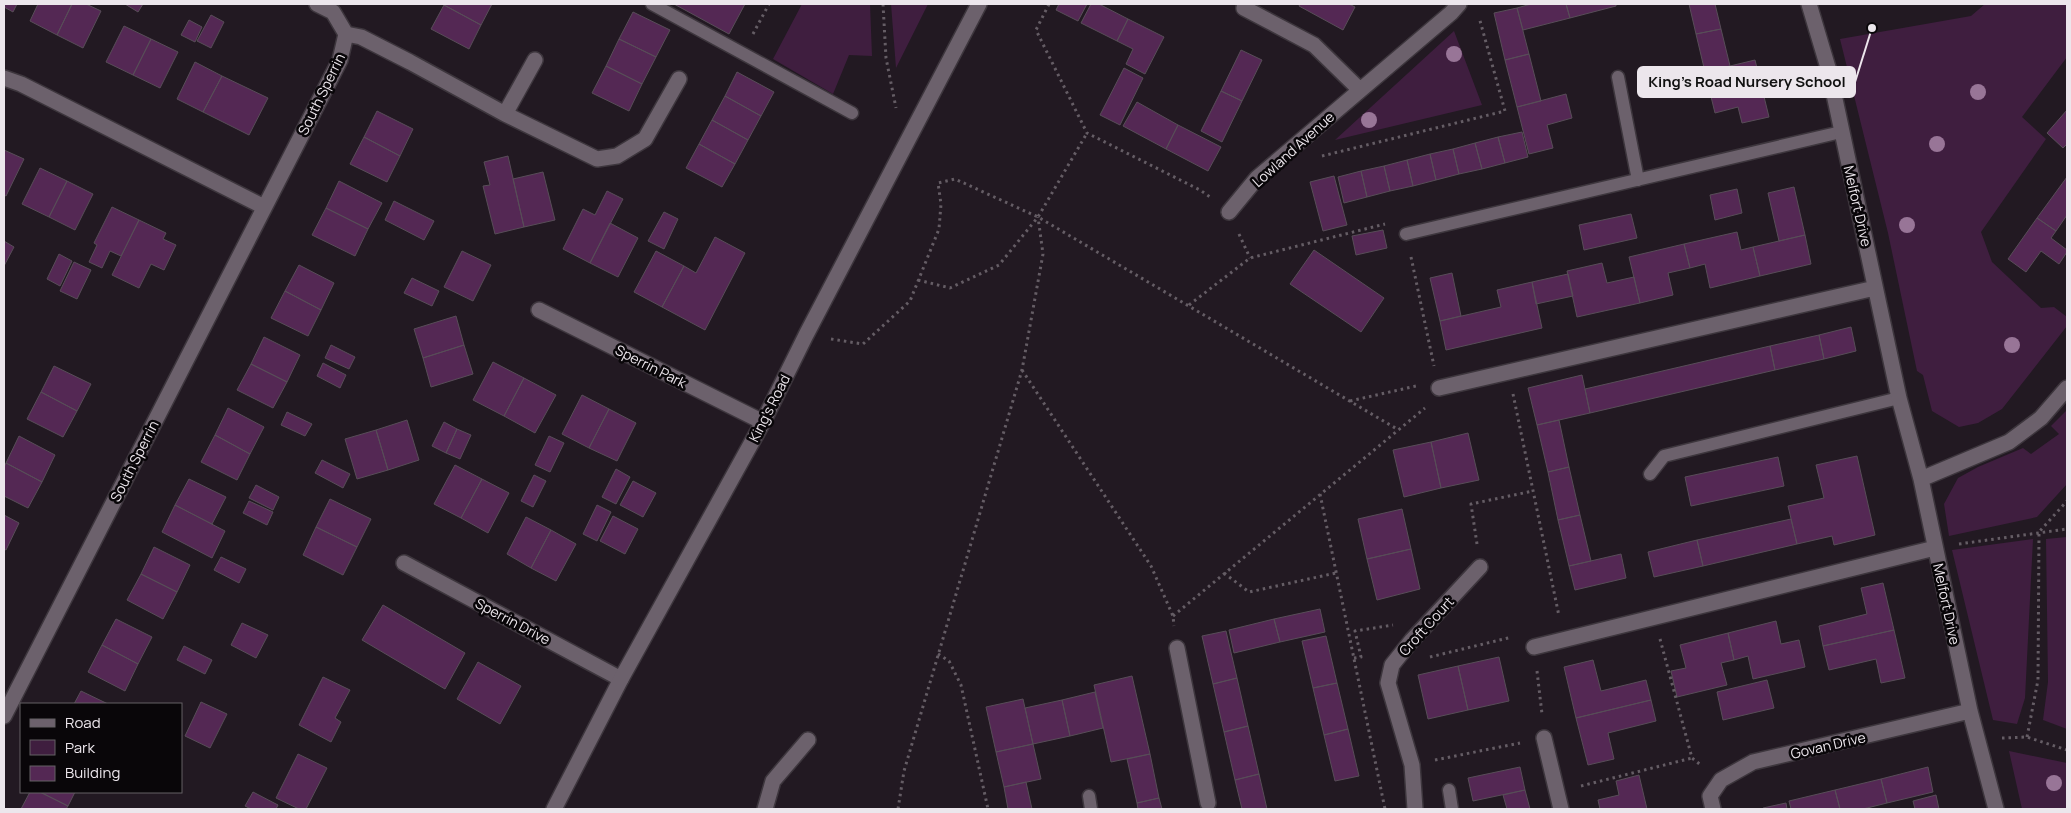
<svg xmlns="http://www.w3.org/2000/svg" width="2071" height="813" viewBox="0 0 2071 813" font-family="Manrope,sans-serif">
<rect width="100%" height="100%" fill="#221922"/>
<!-- green -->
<path fill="#3f1e3f" d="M802,4H870L872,56L849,55L833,94L773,59Z
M891,4H928L896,68Z
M1985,4H2067V57L2022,117L2046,139L1981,232L1992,262L2041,308L2054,307L2067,317V326L2002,409L1978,423L1959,427L1932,411L1923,375L1917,371L1888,233L1840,39L1971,16Z
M1454,31L1482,105L1335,140Z
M2067,410V484L2037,517L1949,536L1944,504L1958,478L1978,467L2023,448L2031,454L2059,434L2051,426Z
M2067,537V729L2043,720L2048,682L2046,539Z
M2033,539L2025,698L2017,724L1993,720L1952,550Z
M2009,751L2067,763V809H2022Z"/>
<!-- building -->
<path fill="#542854" stroke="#584d58" d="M4,4H17L13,12L4,7Z
M38,4H72L57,35L30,21Z
M72,4H86L101,11L83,48L57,35Z
M125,4H143L138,12Z
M444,4H492L481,25L444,5Z
M674,4H745L729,34Z
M1059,4H1087L1078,21L1056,10Z
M1091,4H1099L1128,19L1117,41L1081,23Z
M1300,4H1349L1355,7L1343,30L1299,6Z
M1531,4H1566L1570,18L1523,30L1517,8Z
M1566,4H1616V6L1570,18Z
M1689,4H1715L1721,29L1696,34Z
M444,5L481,25L469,49L431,29Z
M1517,8L1529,54L1505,60L1494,13Z
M633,12L670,30L656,57L619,39Z
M211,15L224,22L211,48L197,41Z
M1128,19L1164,37L1145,74L1126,64L1133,49L1117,41Z
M189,20L202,27L195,42L181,35Z
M124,26L151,39L133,75L106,62Z
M1721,29L1730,66L1705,72L1696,34Z
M151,39L178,52L160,88L133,75Z
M619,39L656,57L642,84L606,66Z
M1241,50L1262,60L1242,101L1221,91Z
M1529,54L1541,101L1517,107L1505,60Z
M1755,60L1769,117L1742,123L1738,107L1715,113L1705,72Z
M195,62L222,76L203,112L177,99Z
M606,66L642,84L629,111L592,93Z
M1124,68L1143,78L1120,125L1100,115Z
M737,72L774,92L761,116L725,96Z
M222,76L268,98L249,135L203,112Z
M1221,91L1242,101L1222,142L1201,131Z
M1566,94L1572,118L1547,125L1553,148L1529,154L1517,107Z
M725,96L761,116L748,140L712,120Z
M1137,102L1178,125L1166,149L1123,126Z
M2067,110V144L2063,148L2047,133Z
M377,111L413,129L400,156L364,137Z
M712,120L748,140L735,164L699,144Z
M1178,125L1221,147L1208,171L1166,149Z
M1522,132L1528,157L1505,163L1498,137Z
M364,137L400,156L387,182L350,164Z
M1498,137L1505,163L1482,169L1475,143Z
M1475,143L1482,169L1459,174L1453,149Z
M699,144L735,164L722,187L686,168Z
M1453,149L1459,174L1436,180L1430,154Z
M4,150L24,159L6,196L4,195Z
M1430,154L1436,180L1413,186L1407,160Z
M508,156L524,227L495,234L483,186L490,185L484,162Z
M1407,160L1413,186L1390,191L1384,166Z
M1384,166L1390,191L1367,197L1361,171Z
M40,168L67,181L49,217L22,204Z
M1361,171L1367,197L1344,203L1338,177Z
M543,172L555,220L524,227L513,179Z
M1334,176L1347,225L1323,231L1310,182Z
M2067,177V215L2056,231L2037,218Z
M67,181L93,194L75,230L49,217Z
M339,181L382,203L368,229L326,208Z
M1794,187L1805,235L1779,241L1768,193Z
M1737,189L1742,213L1715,220L1710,195Z
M607,191L623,199L590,263L563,249L583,209L595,215Z
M394,201L434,221L424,240L385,220Z
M112,207L139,220L121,256L110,251L102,268L89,262L97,245L94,243Z
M326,208L368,229L355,256L312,235Z
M664,212L678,219L664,249L648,241Z
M1631,214L1637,238L1584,250L1579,225Z
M2037,218L2056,231L2051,238L2067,250V252L2059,264L2041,251L2026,272L2008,259Z
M139,220L166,233L163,239L176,245L164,270L151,264L139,288L112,275Z
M610,223L638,238L618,277L590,263Z
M1383,230L1387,248L1356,255L1352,236Z
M1737,232L1741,250L1753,247L1760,276L1710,288L1705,264L1690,268L1684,244Z
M1805,235L1811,264L1760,276L1753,247Z
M715,237L745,253L705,330L662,307L684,266L696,273Z
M4,241L14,247L4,266Z
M1684,244L1690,268L1668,273L1673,295L1640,303L1629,257Z
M1314,250L1384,298L1361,332L1290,284Z
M462,251L491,265L473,301L444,287Z
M656,251L684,266L662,307L634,292Z
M59,254L72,261L60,286L47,279Z
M74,262L91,270L77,299L60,291Z
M1602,263L1607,283L1634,277L1640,303L1577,317L1567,271Z
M299,265L334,283L321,310L285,291Z
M1452,273L1461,316L1440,321L1430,278Z
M1568,274L1573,296L1536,304L1532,282Z
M412,278L439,291L432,306L404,293Z
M1532,282L1542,328L1446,350L1440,321L1501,307L1497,290Z
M285,291L321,310L308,336L271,318Z
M456,316L464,345L423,358L414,329Z
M1851,327L1856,351L1824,359L1819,335Z
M1819,335L1824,359L1775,370L1770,346Z
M264,337L300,355L287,382L251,364Z
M331,345L355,357L349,369L325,358Z
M464,345L473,374L431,387L423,358Z
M1770,346L1775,370L1590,413L1585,389Z
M493,362L524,378L504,416L473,400Z
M323,363L346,375L340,388L317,376Z
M251,364L287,382L273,408L237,390Z
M54,366L91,384L77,411L41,392Z
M1582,375L1590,413L1537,425L1528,388Z
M524,378L556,395L535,433L504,416Z
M41,392L77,411L63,437L27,419Z
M582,395L609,409L589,448L562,434Z
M228,408L264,427L250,454L215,435Z
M609,409L636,423L617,461L589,448Z
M287,412L312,424L305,436L281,425Z
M407,420L419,460L388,470L376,430Z
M1559,420L1569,467L1548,472L1537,425Z
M444,422L457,429L446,453L432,446Z
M457,429L471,435L460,459L446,453Z
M376,430L388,470L357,479L345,439Z
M1468,433L1479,480L1441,488L1431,442Z
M215,435L250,454L237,480L201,462Z
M19,436L55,455L42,482L6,463Z
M549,436L564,443L550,472L535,465Z
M1431,442L1441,488L1404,497L1393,450Z
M1857,456L1875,535L1834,545L1832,536L1797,544L1788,506L1824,498L1816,465Z
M1778,457L1784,486L1691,506L1685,477Z
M322,460L350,474L343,488L315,473Z
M6,463L42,482L28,508L4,496V467Z
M455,465L482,479L461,518L434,504Z
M1569,467L1580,515L1558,520L1548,472Z
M616,469L630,477L616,504L602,497Z
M534,475L546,481L533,507L521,501Z
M189,479L226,497L212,524L175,505Z
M482,479L509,493L488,533L461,518Z
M633,481L656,493L643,517L620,505Z
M256,485L279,497L273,510L249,498Z
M330,499L371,519L357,547L316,527Z
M249,501L273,512L267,525L243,513Z
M175,505L225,531L212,558L162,532Z
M597,505L611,512L597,541L583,534Z
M1402,509L1411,549L1367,559L1358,519Z
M4,515L19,523L6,550L4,549Z
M1580,515L1591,561L1569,566L1558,520Z
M613,516L638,529L625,554L600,541Z
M526,517L551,530L531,568L507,554Z
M1791,519L1797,544L1703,566L1697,540Z
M316,527L357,547L343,575L303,555Z
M551,530L576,544L556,581L531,568Z
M1697,540L1703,566L1654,577L1648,552Z
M154,547L190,565L177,592L141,574Z
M1411,549L1420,589L1377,600L1367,559Z
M1621,554L1626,578L1575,590L1569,566Z
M221,557L246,569L239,583L214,570Z
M141,574L177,592L163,619L127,600Z
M1883,583L1894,630L1823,646L1819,626L1867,614L1861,588Z
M383,605L465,653L445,689L362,640Z
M1320,609L1325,632L1280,642L1274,619Z
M116,619L152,637L138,664L102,645Z
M1274,619L1280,642L1234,653L1229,630Z
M1776,621L1781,644L1799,640L1805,667L1753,679L1748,656L1734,660L1728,633Z
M242,623L268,635L256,658L231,645Z
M1894,630L1905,678L1881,683L1876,659L1829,670L1823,646Z
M1226,631L1237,678L1213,684L1202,636Z
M1728,633L1734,660L1721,663L1727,685L1677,697L1671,671L1686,668L1680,645Z
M1326,636L1337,683L1313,688L1302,641Z
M102,645L138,664L125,691L88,672Z
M184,646L212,660L205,674L177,660Z
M1499,657L1509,701L1468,710L1458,666Z
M1593,660L1601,691L1646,680L1651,700L1576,718L1564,667Z
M478,662L521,686L500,724L457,699Z
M1458,666L1468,710L1428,719L1418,675Z
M1132,676L1150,754L1111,762L1094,685Z
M323,677L350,690L335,718L341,722L331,742L299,725Z
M1237,678L1248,726L1224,732L1213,684Z
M1767,680L1774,708L1723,720L1717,692Z
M1337,683L1348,729L1324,735L1313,688Z
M81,691L108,704H74Z
M1095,692L1103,728L1070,736L1062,700Z
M1023,699L1033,744L996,752L986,707Z
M1062,700L1070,736L1033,744L1025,708Z
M1651,700L1656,721L1608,733L1614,759L1588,765L1576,718Z
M201,702L227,714L210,748L185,736Z
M1248,726L1259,774L1235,780L1224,732Z
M1348,729L1359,776L1335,781L1324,735Z
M1033,744L1041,779L1004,787L996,752Z
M298,754L327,768L306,809H299L276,798Z
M1150,754L1159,798L1137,803L1127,759Z
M1520,767L1525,790L1473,801L1468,778Z
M1928,767L1933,792L1887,803L1881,779Z
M1259,774L1267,809H1242L1235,780Z
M1639,775L1647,809H1600L1598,800L1619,795L1616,781Z
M1881,779L1887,803L1863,809H1840L1835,790Z
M1026,782L1032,809H1008L1004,787Z
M1525,790L1530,809H1507L1503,795Z
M1835,790L1840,809H1791L1789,801Z
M30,792H40L68,806L66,809H21Z
M40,792H75L68,806Z
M253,792L278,805L276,809H251L245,806Z
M1936,795L1939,809H1915L1913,801Z
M1159,798L1162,809H1138L1137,803Z
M1786,803L1787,809H1763V808Z"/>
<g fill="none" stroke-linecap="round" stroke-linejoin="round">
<!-- lane casing -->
<g stroke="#3d363d" stroke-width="15">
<path id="lane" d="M652,4L852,113
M1618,77L1638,180
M1406,234L1841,132
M1650,474L1664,456L1899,398
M1449,790L1452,809
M1089,796L1091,809"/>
</g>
<!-- street casing -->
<g stroke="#3d363d" stroke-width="18">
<path id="street" d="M317,4L333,12L346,34
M1245,4L1244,8L1314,45L1360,90
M1809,4L1829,71L1899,398L1921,479L1970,711L1996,809
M346,34L361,37L410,62L505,114L597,159L617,156L645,139L679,79
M4,78L21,84L264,207
M505,114L535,60
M1229,212L1257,178L1451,13L1459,4
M539,310L763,422
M1439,388L1875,288
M1921,479L2009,442L2041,418L2067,388
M404,563L621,679
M1534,647L1935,548
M1177,648L1208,803
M4,716L340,60L346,34
M1544,738L1561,809
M765,809L773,781L808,740
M1415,809L1412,765L1388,683L1392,665L1412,640L1480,567
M1713,809L1710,796L1721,780L1753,762L1970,711"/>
</g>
<!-- secondary casing -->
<g stroke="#3d363d" stroke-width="18">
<path id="secondary" d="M554,809L621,679L763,422L806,335L979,4"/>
</g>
<!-- path -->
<path stroke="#655d65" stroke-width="3" stroke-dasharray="2.5 4" stroke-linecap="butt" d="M883,4L886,58L896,108
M1049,4L1036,30L1087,133L1200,190L1210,197
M753,34L769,4
M1322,156L1505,111L1479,17
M1239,234L1250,258
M1411,257L1434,366
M918,280L950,288L999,265L1038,217L1087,133
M1189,305L1250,258L1385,224
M831,339L863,344L910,301L939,229L941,204L938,183L955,179L1038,217L1397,429
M1022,370L1151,566L1173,616L1174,626
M1513,394L1559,616
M1350,401L1416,386
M1320,494L1385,809
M1477,544L1471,504L1533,491
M1959,544L2067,529
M1224,573L1249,592L1336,573
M1173,616L1425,408
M1660,639L1692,758L1702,766
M938,654L949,661L961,685L988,809
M1430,657L1512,637
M1354,658L1361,657L1355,631L1393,625
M1537,671L1542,714
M2027,737L2038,680L2039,532L2067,501
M2002,738L2027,737L2067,750
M1435,760L1520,743
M1581,786L1692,758
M898,809L904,771L1022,370L1043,254L1038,217"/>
<!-- lane -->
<use href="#lane" stroke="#6c616c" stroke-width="12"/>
<!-- street -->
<use href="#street" stroke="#6c616c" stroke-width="15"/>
<!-- secondary -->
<use href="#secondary" stroke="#6c616c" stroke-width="15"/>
</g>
<!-- trees -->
<g fill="#987597">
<circle cx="1454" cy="54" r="8"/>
<circle cx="1978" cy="92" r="8"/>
<circle cx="1369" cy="120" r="8"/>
<circle cx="1937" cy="144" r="8"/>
<circle cx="1907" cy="225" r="8"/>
<circle cx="2012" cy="345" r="8"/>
<circle cx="2054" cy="783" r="8"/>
</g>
<g text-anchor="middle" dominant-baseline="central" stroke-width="5" stroke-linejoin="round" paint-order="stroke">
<!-- street labels -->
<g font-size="14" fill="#ece6ec" stroke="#090609">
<text transform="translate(321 94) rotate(-64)">South Sperrin</text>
<text transform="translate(1293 149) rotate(-42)">Lowland Avenue</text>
<text transform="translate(1858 206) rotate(77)">Melfort Drive</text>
<text transform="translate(651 366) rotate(27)">Sperrin Park</text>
<text transform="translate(769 408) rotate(-63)">King's Road</text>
<text transform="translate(134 461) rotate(-63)">South Sperrin</text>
<text transform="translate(1947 604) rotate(78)">Melfort Drive</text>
<text transform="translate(513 621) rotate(28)">Sperrin Drive</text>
<text transform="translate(1426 626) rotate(-48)">Croft Court</text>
<text transform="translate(1828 745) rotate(-13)">Govan Drive</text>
</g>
</g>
<!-- callouts -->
<path fill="none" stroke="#ece6ec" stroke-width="2" d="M1872 28L1855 82"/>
<circle fill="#ece6ec" stroke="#090609" stroke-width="2" cx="1872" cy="28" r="5"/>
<rect fill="#ece6ec" stroke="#ece6ec" stroke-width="2" x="1638" y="67" width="217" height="30" rx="5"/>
<g font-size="15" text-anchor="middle" font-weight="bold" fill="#111">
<text x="1747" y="87">King's Road Nursery School</text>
</g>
<!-- border -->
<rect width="2071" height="813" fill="none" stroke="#ece6ec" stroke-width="10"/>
<!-- legend -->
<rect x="20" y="703" width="162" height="90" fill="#090609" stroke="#646064"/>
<rect x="30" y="719" width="25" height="8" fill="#6c616c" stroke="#646064"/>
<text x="65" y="728" font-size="15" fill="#ece6ec">Road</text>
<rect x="30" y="740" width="25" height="15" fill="#3f1e3f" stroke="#646064"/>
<text x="65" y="753" font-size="15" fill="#ece6ec">Park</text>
<rect x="30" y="766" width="25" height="15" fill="#542854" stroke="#646064"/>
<text x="65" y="778" font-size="15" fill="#ece6ec">Building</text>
</svg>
